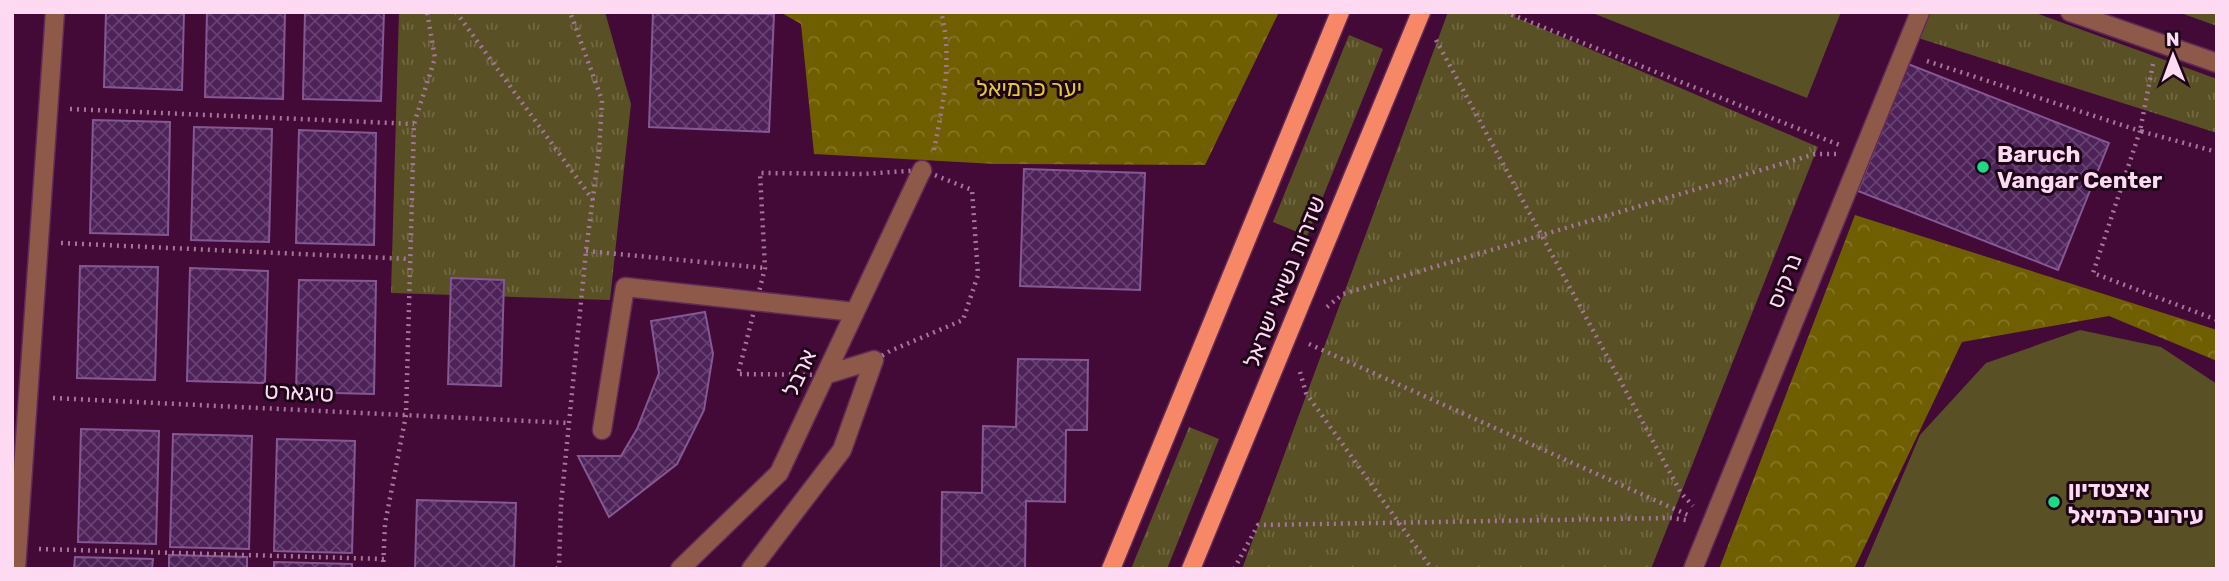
<svg xmlns="http://www.w3.org/2000/svg" width="2229" height="581" viewBox="0 0 2229 581" font-family="Rubik,'Noto Sans Hebrew',sans-serif">
<defs>
<pattern id="grass-tufts" width="24" height="20" patternUnits="userSpaceOnUse" patternTransform="scale(1.75)"><rect width="24" height="20" fill="#595025"/><path d="M3 7l-1-3M5 7V3M7 7l1-3M15 17l-1-3M17 17v-4M19 17l1-3" fill="none" stroke="#726945"/></pattern>
<pattern id="forest-crowns" width="20" height="18" patternUnits="userSpaceOnUse" patternTransform="scale(1.75)"><rect width="20" height="18" fill="#705f00"/><path d="M2 6a3 3 0 1 1 6 0M12 15a3 3 0 1 1 6 0" fill="none" stroke="#857526"/></pattern>
<pattern id="building-cross-hatch" width="8" height="8" patternUnits="userSpaceOnUse" patternTransform="scale(1.75)"><rect width="8" height="8" fill="#4c2259"/><path d="M0 0l8 8M0 8l8-8" fill="none" stroke="#674271"/></pattern>
</defs>
<rect width="100%" height="100%" fill="#430a38"/>
<!-- grass -->
<path fill="url(#grass-tufts)" d="M399,12H605L631,104L610,300L391,293Z
M1448,12H1517L1515,17L1818,147L1815,154L1651,569H1242Z
M1925,12H2033L2217,79V133L1912,36Z
M2178,12H2217V26Z
M1349,35L1383,49L1307,236L1273,222Z
M1189,427L1219,439L1167,569H1131Z"/>
<!-- forest -->
<path fill="url(#forest-crowns)" d="M780,12H1279L1205,165L995,164L814,154L801,24Z
M1855,215L2217,330V361L2109,316L1962,342L1854,569H1719Z"/>
<!-- pitch -->
<path fill="#595025" d="M1590,12H1841L1807,98Z
M2080,330L2161,347L2217,384V569H1863L1920,435L1986,363Z"/>
<!-- building -->
<path fill="url(#building-cross-hatch)" stroke="#845893" stroke-width="2" d="M106,12H184L182,90L104,87Z
M207,12H285L283,99L205,97Z
M305,12H384L381,101L303,99Z
M653,12L774,14L769,132L649,127Z
M1908,64L2109,143L2058,270L1858,191Z
M93,120L170,122L168,235L90,233Z
M194,127L272,129L269,242L191,240Z
M299,130L376,133L374,245L296,243Z
M1024,169L1145,173L1140,290L1020,286Z
M80,266L158,267L155,380L77,378Z
M190,268L268,271L265,383L187,381Z
M451,278L504,280L501,386L448,384Z
M299,280L376,281L374,394L296,392Z
M705,312L713,354L704,410L677,464L609,517L578,456H621L637,429L659,373L651,321Z
M1018,359L1088,360L1087,430H1066L1065,502L1026,501L1025,569H941L942,492L982,493L983,426L1016,427Z
M81,429L159,431L156,544L78,542Z
M173,434L252,436L249,549L170,547Z
M277,439L355,441L352,553L274,551Z
M417,500L516,503L514,569H415Z
M169,555L247,557V569H169Z
M75,557L153,559L152,569H74Z
M274,562L352,564V569H274Z"/>
<g fill="none" stroke-linecap="round" stroke-linejoin="round">
<!-- minor casing -->
<g stroke="#612b56" stroke-width="21">
<path id="minor" d="M2070,12L2217,63
M602,430L625,287L855,312
M16,569L55,12
M680,569L779,473L922,170
M751,569L842,450L874,360L825,375
M1693,569L1920,12"/>
</g>
<!-- major casing -->
<g stroke="#612b56" stroke-width="21">
<path id="major" d="M1111,569L1340,12
M1191,569L1421,12"/>
</g>
<!-- path -->
<path stroke="#a47699" stroke-width="4.5" stroke-dasharray="2 5" stroke-linecap="butt" d="M456,12L593,200
M1505,12L1842,146
M1436,40L1681,493L1693,506
M1927,61L2140,131L2093,273L2217,320
M2153,64L2140,131L2217,152
M70,109L414,124
M934,150C943,104 953,58 941,12
M922,170L972,190L978,275L963,320L890,351L853,373L825,375L738,374L765,268L760,173L863,174Z
M61,243L410,259
M586,251L765,268
M1327,307L1343,294L1815,154H1836
M1309,344L1690,516
M1300,372L1306,393L1432,569
M53,398L569,423
M39,549L384,559
M383,569L385,524L406,415L414,124L435,58L427,12
M557,569L559,566L561,504L586,251L599,151L602,100L570,12
M1234,569L1258,525L1671,518L1686,520"/>
<!-- minor -->
<use href="#minor" stroke="#8f5949" stroke-width="18"/>
<!-- major -->
<use href="#major" stroke="#f78867" stroke-width="18"/>
</g>
<!-- markers -->
<g fill="#1ed888" stroke="#1d0517" stroke-width="2.5">
<circle cx="1983" cy="167" r="7"/>
<circle cx="2054" cy="502" r="7"/>
</g>
<g text-anchor="middle" dominant-baseline="central" stroke-width="6" stroke-linejoin="round" paint-order="stroke">
<!-- park labels -->
<g font-size="23" fill="#e5c832" stroke="#1d0517">
<text x="1029" y="88">יער כרמיאל</text>
</g>
<!-- poi labels -->
<g font-size="23" font-weight="bold" fill="#fdd9f2" stroke="#1d0517" text-anchor="start">
<text x="1997" y="154">Baruch<tspan x="1997" dy="26">Vangar Center</tspan></text>
<text x="2068" y="489">איצטדיון<tspan x="2068" dy="26">עירוני כרמיאל</tspan></text>
</g>
<!-- street labels -->
<g font-size="23" fill="#fdd9f2" stroke="#1d0517">
<text transform="translate(1784 281) rotate(-68)">נרקיס</text>
<text transform="translate(1284 282) rotate(-68)">שדרות נשיאי ישראל</text>
<text transform="translate(799 373) rotate(-65)">ארבל</text>
<text transform="translate(299 392) rotate(3)">טיגארט</text>
</g>
</g>
<!-- border -->
<rect width="2229" height="581" fill="none" stroke="#fdd9f2" stroke-width="28"/>
<!-- north arrow -->
<g transform="translate(2173 56) rotate(359)" stroke="#1d0517" stroke-width="5" paint-order="stroke">
<path d="M0-5L12 26L0 18L-12 26Z" fill="#fdd9f2"/>
<text y="-10" font-size="19" font-weight="bold" text-anchor="middle" fill="#fdd9f2">N</text>
</g>
</svg>
